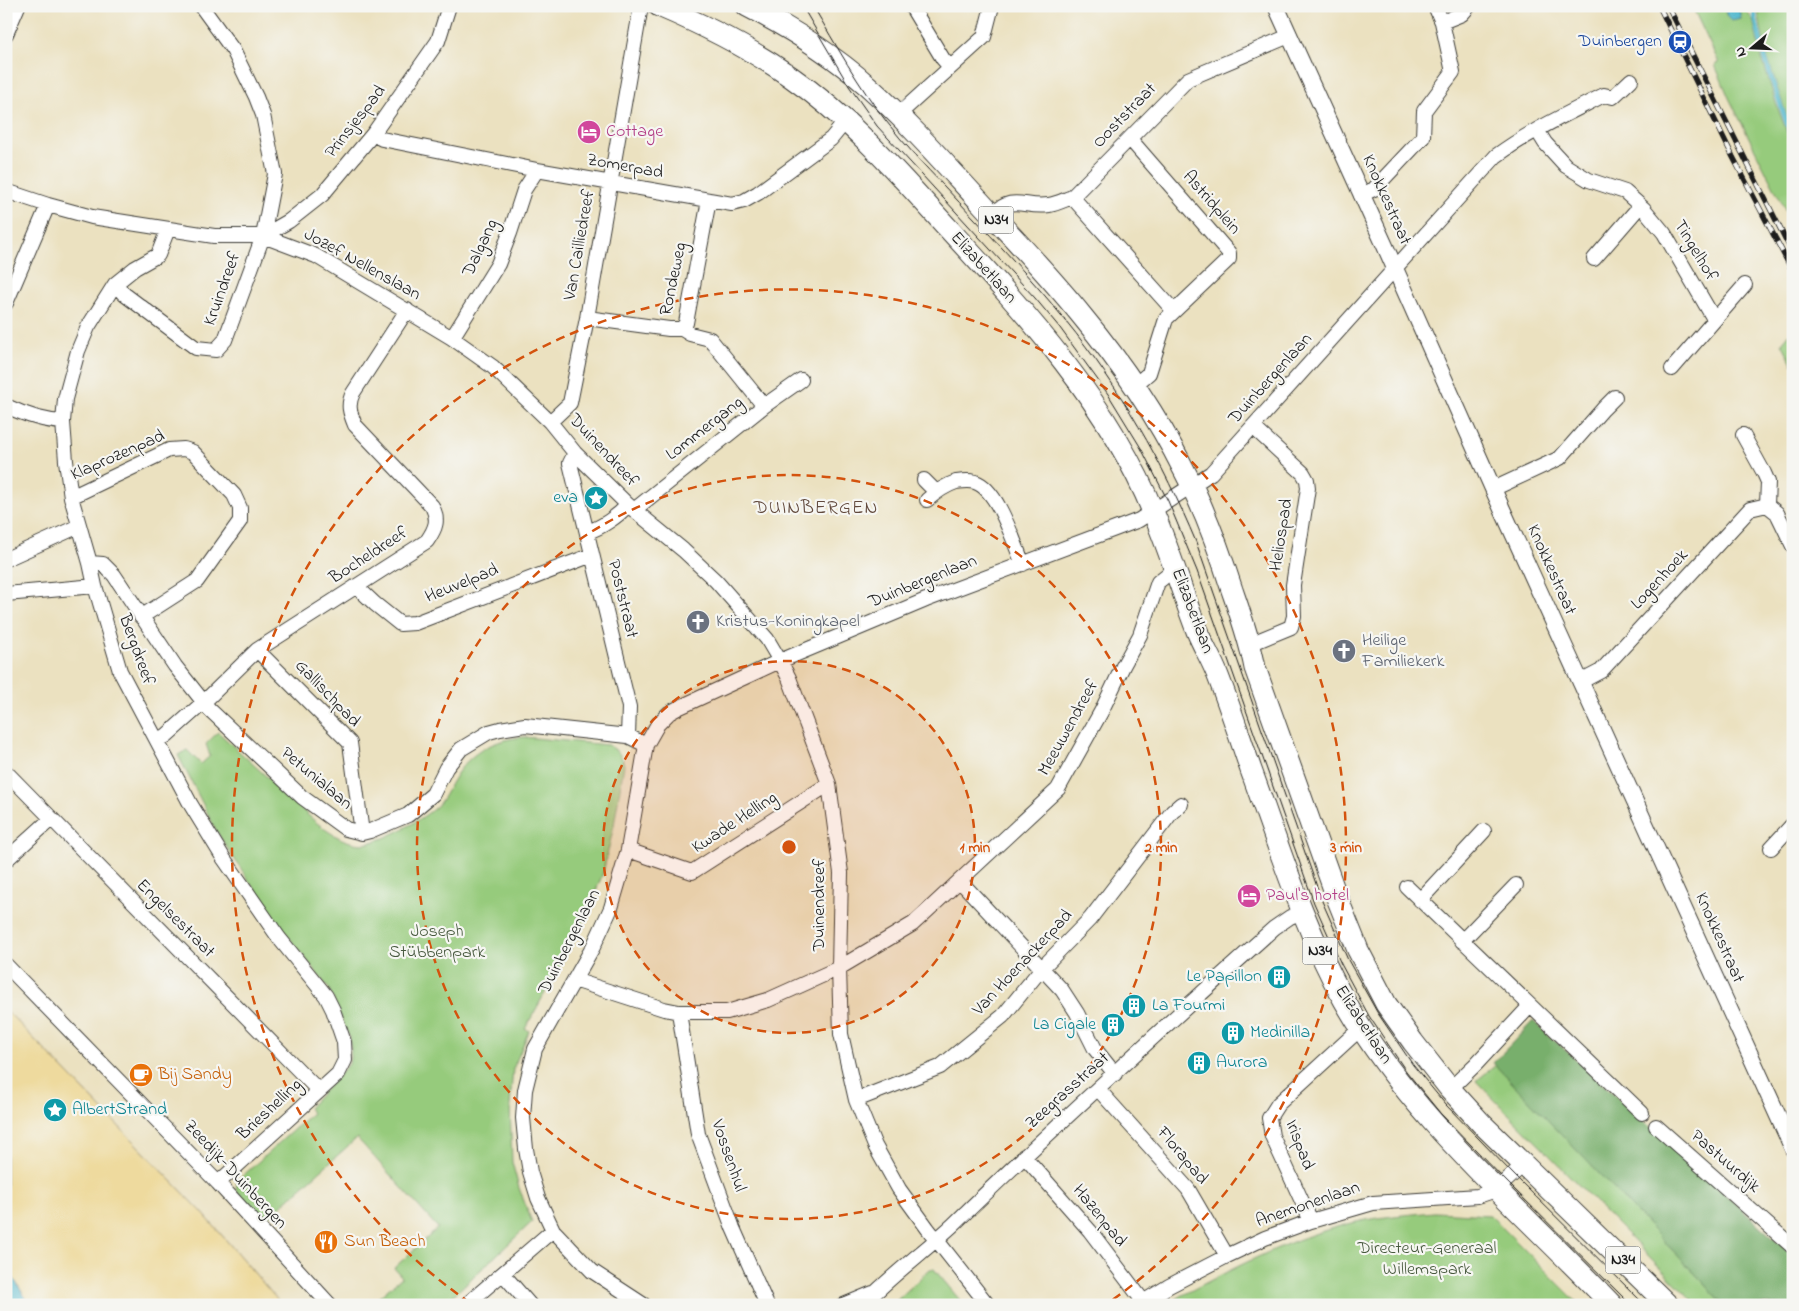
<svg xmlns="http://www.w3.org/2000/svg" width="1799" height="1311" viewBox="0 0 1799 1311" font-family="'Indie Flower',sans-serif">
<rect width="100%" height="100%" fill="#f6f6f2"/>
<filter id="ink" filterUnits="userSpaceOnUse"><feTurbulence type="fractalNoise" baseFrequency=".02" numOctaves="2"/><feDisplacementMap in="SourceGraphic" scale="10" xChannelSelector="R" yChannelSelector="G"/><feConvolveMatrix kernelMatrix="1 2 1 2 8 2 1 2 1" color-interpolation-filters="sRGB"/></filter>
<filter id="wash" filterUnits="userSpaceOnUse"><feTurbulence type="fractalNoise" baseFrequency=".0096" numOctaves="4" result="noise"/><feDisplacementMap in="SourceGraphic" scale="20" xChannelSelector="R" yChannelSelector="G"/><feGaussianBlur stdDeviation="1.12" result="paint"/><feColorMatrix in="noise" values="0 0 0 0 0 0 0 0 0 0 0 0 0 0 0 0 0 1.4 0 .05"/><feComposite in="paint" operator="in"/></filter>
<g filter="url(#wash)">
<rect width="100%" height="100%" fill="#ebe1c0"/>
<!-- green -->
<path fill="#96cb7c" stroke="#59744c" d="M1692,6H1724L1727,17L1731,21L1741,19L1738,6H1747V12L1753,20L1760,52L1776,103L1793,148V225L1729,98L1715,65L1719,63Z
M1757,6H1793V135L1765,50Z
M1791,332L1793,335V365L1782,343Z
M218,732C243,755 267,777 291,799C306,813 320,828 338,837C345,841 355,844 363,844C383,842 423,819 437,806C445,797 449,786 455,777C470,752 495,739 524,737L608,745C617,750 622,755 624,765L614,825L603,873L581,928L525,1029L529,1031L513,1069L510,1105L512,1162L519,1188L532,1222L443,1305H370L402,1277L394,1268L438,1228L357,1138L264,1221L236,1191L237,1181L312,1113L308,1108L349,1064L351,1050L349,1037L329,989L271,914L218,834L178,755L187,750L201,764L210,756L206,744Z
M1496,1065L1725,1305H1697L1476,1081Z
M1434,1212L1490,1215L1580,1305H1166C1185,1293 1204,1284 1223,1274C1262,1254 1302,1236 1344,1225C1373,1217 1404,1215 1434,1212Z
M930,1269H934L964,1305H892Z"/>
<!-- forest -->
<path fill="#78af6c" stroke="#4a6644" d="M1533,1021L1793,1256V1305H1725L1493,1063Z"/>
<!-- sand -->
<path fill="#eeda9e" stroke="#857b5d" d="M6,1010L201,1211L282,1305H30L14,1279L6,1271Z"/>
<!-- water -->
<path fill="#4fb7cc" stroke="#366a74" d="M1724,6H1738L1741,19L1731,21L1727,17Z
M6,1271L14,1279L30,1305H6Z"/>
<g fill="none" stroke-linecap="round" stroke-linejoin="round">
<!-- stream -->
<path stroke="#4fb7cc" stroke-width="4.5" d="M1753,6C1761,52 1777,96 1793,140"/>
</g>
</g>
<g filter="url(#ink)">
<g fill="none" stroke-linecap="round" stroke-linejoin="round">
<!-- minor casing -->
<g stroke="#3b3a35" stroke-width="16">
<path id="minor" d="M911,6L943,59L950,67
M1435,6L1442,22
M6,34L18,6
M898,115L984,37L992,6
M1537,130L1545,143L1566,166L1589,180L1625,192L1644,209L1664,233L1714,319
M373,134L382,139L537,170L732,204L744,201L758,193L831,139L845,122
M1130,139L1223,246L1229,253V259L1166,319L1149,373L1134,386
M6,191L48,205L92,217L214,236H263L316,256L452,338L493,367L550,422L575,453L628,505L683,550L716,581L767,639L780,661L789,678L829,784L841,873L839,968L841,1034L856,1100L875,1146L899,1189L928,1229L988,1305
M1361,195L1374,189L1423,137L1424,111L1453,72L1442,22L1462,14L1469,6
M1072,197L1174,311
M992,215C1014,193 1024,209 1049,205C1056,204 1064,200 1072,197L1188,79L1289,36
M168,229L158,255L135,268L115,284L88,327L78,351L65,399L63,422L66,461L71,497L90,563L95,586L120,671L191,805L224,859L279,938L326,996L333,1010L344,1042L345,1060L338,1074L218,1183
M263,236L289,221L322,195L373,134L438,41L449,6
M1594,259L1640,206
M115,284L124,294L196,348L216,350L225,340L263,236L275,174L263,115L256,97L233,50L201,6
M6,303L48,205
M587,318L669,329H682L686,323L709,200
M682,329L690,334L710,339L764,406
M452,338L498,264L510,233L524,190L537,170
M1672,369L1745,285
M6,406C23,414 44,421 63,422
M550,422L570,403L587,318L641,6
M1743,435L1764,473L1768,482L1767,505
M575,453L570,463L629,707L628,736
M924,480L936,492
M1493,489L1560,458L1603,409L1615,397
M71,497L169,450L184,449L193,452L234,495L240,508V521L197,581L141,617
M927,500C936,492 944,486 956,482C963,481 969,480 975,482C998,489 1014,543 1023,564
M634,510L764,406L801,380
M587,532C601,528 618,516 628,505
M6,559L79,526
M90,563L103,564L114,575L175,666L209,709L302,797L346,829L362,833L370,831L408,815L433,794L446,768L461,749L489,732L500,729L525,725L628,736L646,745
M356,586L375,604L400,624L415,623L592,555
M6,594L95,586
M1250,644L1291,627L1294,616L1293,585L1308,488L1307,480L1303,473L1253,427
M257,650L350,743L362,833
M1580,682L1601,671L1750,509L1767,505L1777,513L1793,546
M157,739L166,736L204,702L257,650L427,541C436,528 439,520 432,506L355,425C350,413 347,405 353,393L407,310
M6,772L319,1091
M1771,848L1793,824
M628,850L692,872L829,784
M6,860L51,819
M960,881L1062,990L1077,1013L1095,1049L1115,1074
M1407,887L1642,1113
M1420,900L1484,831
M1462,941L1516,885
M6,965L218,1183L330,1305
M574,980L664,1009L679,1012H727L768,1000L839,968L913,924L1058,789L1101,712L1123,666L1140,635L1158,582L1168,574L1176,571
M679,1012L698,1134L733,1228L767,1305
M1098,1089L1188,1189L1227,1256
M1450,1089L1476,1064L1530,1006
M856,1100L940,1067L1003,1016L1042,968L1090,919L1172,812L1181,804
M1656,1126L1793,1247
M1024,1156L1090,1231L1143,1301
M1311,1221L1272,1136L1269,1118L1278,1104L1361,1028
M503,1274L530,1305
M466,1305L553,1230
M644,1305L592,1271L553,1230L538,1198L530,1172L526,1149L523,1118L525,1090L535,1049L593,947L611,908L628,850L646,745L658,724L669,713L678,708L780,661L926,600L1139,520L1211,473L1496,156C1530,131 1567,114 1604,95L1613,97L1631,80
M844,1305L873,1293
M863,1305C891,1275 924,1252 954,1224C1058,1123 1166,1025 1274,928L1290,917L1303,912
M1138,1305L1169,1286L1227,1256L1265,1238L1311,1221L1373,1203L1478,1196L1496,1190L1524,1164"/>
</g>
<!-- tertiary casing -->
<g stroke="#3b3a35" stroke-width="18">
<path id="tertiary" d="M1276,6L1385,246L1502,509L1793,1149"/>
</g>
<!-- primary casing -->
<g stroke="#3b3a35" stroke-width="23">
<path id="primary" d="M659,6C706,26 750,48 791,77C850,118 898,173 946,226C1025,312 1110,404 1154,514C1170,552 1182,592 1197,631C1203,646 1212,660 1218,676C1230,707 1240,738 1251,770C1279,847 1304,928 1344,1000C1412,1120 1519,1207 1612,1305
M747,6C790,28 832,54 868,86C909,123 945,164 982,204C1016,241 1051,277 1082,316C1121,363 1157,416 1184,470C1204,508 1219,549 1232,590C1241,616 1250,641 1255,668L1336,895L1358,950L1386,1004L1413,1042L1450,1089L1481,1123L1668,1305"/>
</g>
<!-- minor -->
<use href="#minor" stroke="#fff" stroke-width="14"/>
<!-- tertiary -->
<use href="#tertiary" stroke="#fff" stroke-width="16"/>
<!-- primary -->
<use href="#primary" stroke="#fff" stroke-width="21"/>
<!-- tram -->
<path stroke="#1c1c1c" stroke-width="1" d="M802,6L849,86L877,126L1035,298L1060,328L1108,394L1141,448L1168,501L1197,571L1314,903L1341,964L1369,1016L1406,1071L1440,1113L1506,1181L1631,1305
M813,6C836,45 858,85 886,121C904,144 924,165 944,186C985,230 1028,274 1066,321C1120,387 1163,463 1196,542L1322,901L1348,960L1377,1012L1413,1065L1446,1105L1513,1174L1645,1305"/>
<!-- rail casing -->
<g stroke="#1c1c1c" stroke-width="5.5">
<path id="rail" d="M1659,6L1733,157L1793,272
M1668,6L1793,254"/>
</g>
<!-- rail -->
<use href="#rail" stroke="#f6f6f2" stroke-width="4" stroke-dasharray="11" stroke-linecap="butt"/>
</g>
</g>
<!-- distance rings -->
<circle cx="789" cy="847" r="186" fill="#d4530e" fill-opacity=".12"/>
<g fill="none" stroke="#d4530e" stroke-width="2.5" stroke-dasharray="9 6">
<circle cx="789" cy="847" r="186"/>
<circle cx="789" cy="847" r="372"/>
<path d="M470 1303A557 557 0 1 1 1108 1303"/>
</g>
<!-- icons -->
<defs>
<g id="station-disc" transform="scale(1.25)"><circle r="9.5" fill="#1a4fb4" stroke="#f6f6f2"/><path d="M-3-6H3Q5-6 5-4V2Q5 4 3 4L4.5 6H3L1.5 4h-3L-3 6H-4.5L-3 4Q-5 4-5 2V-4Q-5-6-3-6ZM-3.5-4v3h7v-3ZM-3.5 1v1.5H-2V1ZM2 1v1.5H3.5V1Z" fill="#fff"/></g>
<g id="hotel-disc" transform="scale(1.25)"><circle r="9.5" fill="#d1479c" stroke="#f6f6f2"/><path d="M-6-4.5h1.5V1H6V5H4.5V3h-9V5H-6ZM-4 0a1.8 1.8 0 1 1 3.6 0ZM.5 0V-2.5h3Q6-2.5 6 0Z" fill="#fff"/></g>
<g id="sight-disc" transform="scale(1.25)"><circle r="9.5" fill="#0f9aa8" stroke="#f6f6f2"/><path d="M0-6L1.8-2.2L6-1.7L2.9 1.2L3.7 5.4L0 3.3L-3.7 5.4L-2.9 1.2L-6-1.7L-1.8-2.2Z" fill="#fff"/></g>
<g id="church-disc" transform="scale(1.25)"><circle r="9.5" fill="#6b7280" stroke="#f6f6f2"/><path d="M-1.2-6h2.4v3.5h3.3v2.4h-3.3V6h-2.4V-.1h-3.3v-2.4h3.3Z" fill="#fff"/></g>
<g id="building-disc" transform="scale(1.25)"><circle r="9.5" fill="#0f9aa8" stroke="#f6f6f2"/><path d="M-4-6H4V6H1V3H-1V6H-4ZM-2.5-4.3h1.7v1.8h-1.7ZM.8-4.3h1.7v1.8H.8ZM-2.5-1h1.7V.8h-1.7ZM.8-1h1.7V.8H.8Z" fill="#fff"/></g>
<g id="cafe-disc" transform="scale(1.25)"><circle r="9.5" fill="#e8710a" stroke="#f6f6f2"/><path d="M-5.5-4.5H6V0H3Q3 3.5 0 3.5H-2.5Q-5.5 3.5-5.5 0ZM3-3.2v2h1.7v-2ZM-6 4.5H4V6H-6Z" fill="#fff"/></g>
<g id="restaurant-disc" transform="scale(1.25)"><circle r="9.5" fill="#e8710a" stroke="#f6f6f2"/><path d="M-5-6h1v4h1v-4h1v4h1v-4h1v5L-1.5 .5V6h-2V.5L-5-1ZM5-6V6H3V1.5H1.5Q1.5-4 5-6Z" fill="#fff"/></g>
</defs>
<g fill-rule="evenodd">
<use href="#station-disc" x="1680" y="42"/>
<use href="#hotel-disc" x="589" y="132"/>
<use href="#sight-disc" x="596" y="498"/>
<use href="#church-disc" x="698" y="622"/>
<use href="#church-disc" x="1344" y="651"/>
<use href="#hotel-disc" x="1249" y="896"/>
<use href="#building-disc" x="1279" y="977"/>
<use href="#building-disc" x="1134" y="1006"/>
<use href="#building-disc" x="1113" y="1025"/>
<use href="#building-disc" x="1233" y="1033"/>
<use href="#building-disc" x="1199" y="1063"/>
<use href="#cafe-disc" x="141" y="1075"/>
<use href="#sight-disc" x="55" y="1110"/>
<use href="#restaurant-disc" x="326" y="1242"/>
</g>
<g text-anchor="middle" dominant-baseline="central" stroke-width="4.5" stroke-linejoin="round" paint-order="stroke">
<!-- shield labels -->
<g fill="#f6f6f2" stroke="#5d5d5c" stroke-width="1">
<rect x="978.5" y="206.5" width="35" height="27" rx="4"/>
<rect x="1302.5" y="937.5" width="35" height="27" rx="4"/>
<rect x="1605.5" y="1246.5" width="35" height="27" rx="4"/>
</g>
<g font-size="16" font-weight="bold" fill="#1c1c1c">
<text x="996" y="220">N34</text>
<text x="1320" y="951">N34</text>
<text x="1623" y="1260">N34</text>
</g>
<!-- transit labels -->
<g font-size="18" fill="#164399" stroke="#f6f6f2" text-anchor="end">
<text x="1662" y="42">Duinbergen</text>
</g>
<!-- street labels -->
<g font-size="18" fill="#1c1c1c" stroke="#f6f6f2">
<text transform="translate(1125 116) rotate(-46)">Ooststraat</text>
<text transform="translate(356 122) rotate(-52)">Prinsjespad</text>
<text transform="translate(625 167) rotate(10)">Zomerpad</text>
<text transform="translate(1386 200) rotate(66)">Knokkestraat</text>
<text transform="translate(1211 203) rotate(49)">Astridplein</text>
<text transform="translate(580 245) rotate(-80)">Van Cailliedreef</text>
<text transform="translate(481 248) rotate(-65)">Dalgang</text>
<text transform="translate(1695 251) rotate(59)">Tingelhof</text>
<text transform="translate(362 265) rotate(29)">Jozef Nellenslaan</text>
<text transform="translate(983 268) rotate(48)">Elizabetlaan</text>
<text transform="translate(674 279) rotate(-78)">Rondeweg</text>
<text transform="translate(223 289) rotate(-70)">Kruindreef</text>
<text transform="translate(1271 379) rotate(-48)">Duinbergenlaan</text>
<text transform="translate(705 429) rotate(-38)">Lommergang</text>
<text transform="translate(603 451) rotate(47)">Duinendreef</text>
<text transform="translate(118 456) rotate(-24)">Klaprozenpad</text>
<text transform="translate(1282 535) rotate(-81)">Heliospad</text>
<text transform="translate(369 556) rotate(-33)">Bocheldreef</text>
<text transform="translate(1551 570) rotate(66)">Knokkestraat</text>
<text transform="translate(1660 580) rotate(-47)">Logenhoek</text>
<text transform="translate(923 582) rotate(-22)">Duinbergenlaan</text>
<text transform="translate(462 584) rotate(-22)">Heuvelpad</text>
<text transform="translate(622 599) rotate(76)">Poststraat</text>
<text transform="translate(1192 611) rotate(69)">Elizabetlaan</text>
<text transform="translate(136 650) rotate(70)">Bergdreef</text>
<text transform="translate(327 694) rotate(46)">Gallischpad</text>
<text transform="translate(1069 728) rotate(-61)">Meeuwendreef</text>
<text transform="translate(316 779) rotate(40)">Petunialaan</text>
<text transform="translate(735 823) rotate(-33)">Kwade Helling</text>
<text transform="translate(820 905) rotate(-90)">Duinendreef</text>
<text transform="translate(175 919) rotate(45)">Engelsestraat</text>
<text transform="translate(1719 938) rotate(66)">Knokkestraat</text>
<text transform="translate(570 942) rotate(-63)">Duinbergenlaan</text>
<text transform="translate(1023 963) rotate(-47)">Van Hoenackerpad</text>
<text transform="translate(1363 1025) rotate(57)">Elizabetlaan</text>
<text transform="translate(1068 1091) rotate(-42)">Zeegrasstraat</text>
<text transform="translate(270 1110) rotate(-43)">Brieshelling</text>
<text transform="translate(1299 1145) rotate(69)">Irispad</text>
<text transform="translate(728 1156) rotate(71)">Vossenhul</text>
<text transform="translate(1182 1156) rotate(50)">Florapad</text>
<text transform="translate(1725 1162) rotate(41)">Pastuurdijk</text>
<text transform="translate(235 1175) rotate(47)">Zeedijk-Duinbergen</text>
<text transform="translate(1308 1205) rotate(-19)">Anemonenlaan</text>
<text transform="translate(1099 1216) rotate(51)">Hazenpad</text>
</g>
<!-- hotel labels -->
<g font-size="18" fill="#b23c85" stroke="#f6f6f2" text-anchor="start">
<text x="606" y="132">Cottage</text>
<text x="1266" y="896">Paul's hotel</text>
</g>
<!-- culture labels -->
<g font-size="18" fill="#0d838f" stroke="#f6f6f2" text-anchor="start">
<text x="578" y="498" text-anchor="end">eva</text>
<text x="1262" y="977" text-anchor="end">Le Papillon</text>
<text x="1152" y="1006">La Fourmi</text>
<text x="1096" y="1025" text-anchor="end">La Cigale</text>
<text x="1250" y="1033">Medinilla</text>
<text x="1216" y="1063">Aurora</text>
<text x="72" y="1110">AlbertStrand</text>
</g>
<!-- worship labels -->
<g font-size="18" fill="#5b616d" stroke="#f6f6f2" text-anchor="start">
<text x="716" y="622">Kristus-Koningkapel</text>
<text x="1362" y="641">Heilige<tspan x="1362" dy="21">Familiekerk</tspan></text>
</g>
<!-- park labels -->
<g font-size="18" fill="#47593e" stroke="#f6f6f2">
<text x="437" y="932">Joseph<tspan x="437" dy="21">Stübbenpark</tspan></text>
<text x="1427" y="1249">Directeur-Generaal<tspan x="1427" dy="21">Willemspark</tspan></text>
</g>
<!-- food labels -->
<g font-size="18" fill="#c56008" stroke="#f6f6f2" text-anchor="start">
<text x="158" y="1075">Bij Sandy</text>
<text x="344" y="1242">Sun Beach</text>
</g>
<!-- neighbourhood labels -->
<g font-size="19" letter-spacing="1" fill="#624a3d" stroke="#f6f6f2">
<text x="816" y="508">DUINBERGEN</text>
</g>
</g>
<circle cx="789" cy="847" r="8" fill="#d4530e" stroke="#f6f6f2" stroke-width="2.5"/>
<g font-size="15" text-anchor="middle" font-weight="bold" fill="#d4530e" stroke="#f6f6f2" stroke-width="4.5" stroke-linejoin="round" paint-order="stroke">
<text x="975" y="852">1 min</text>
<text x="1161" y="852">2 min</text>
<text x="1346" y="852">3 min</text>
</g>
<!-- margin -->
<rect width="1799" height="1311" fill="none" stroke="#f6f6f2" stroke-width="25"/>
<!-- north arrow -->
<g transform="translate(1752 48) rotate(251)" stroke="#f6f6f2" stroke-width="4" paint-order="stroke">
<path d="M0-4L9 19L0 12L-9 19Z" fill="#1c1c1c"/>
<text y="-8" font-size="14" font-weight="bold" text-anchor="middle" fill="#1c1c1c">N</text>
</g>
</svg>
